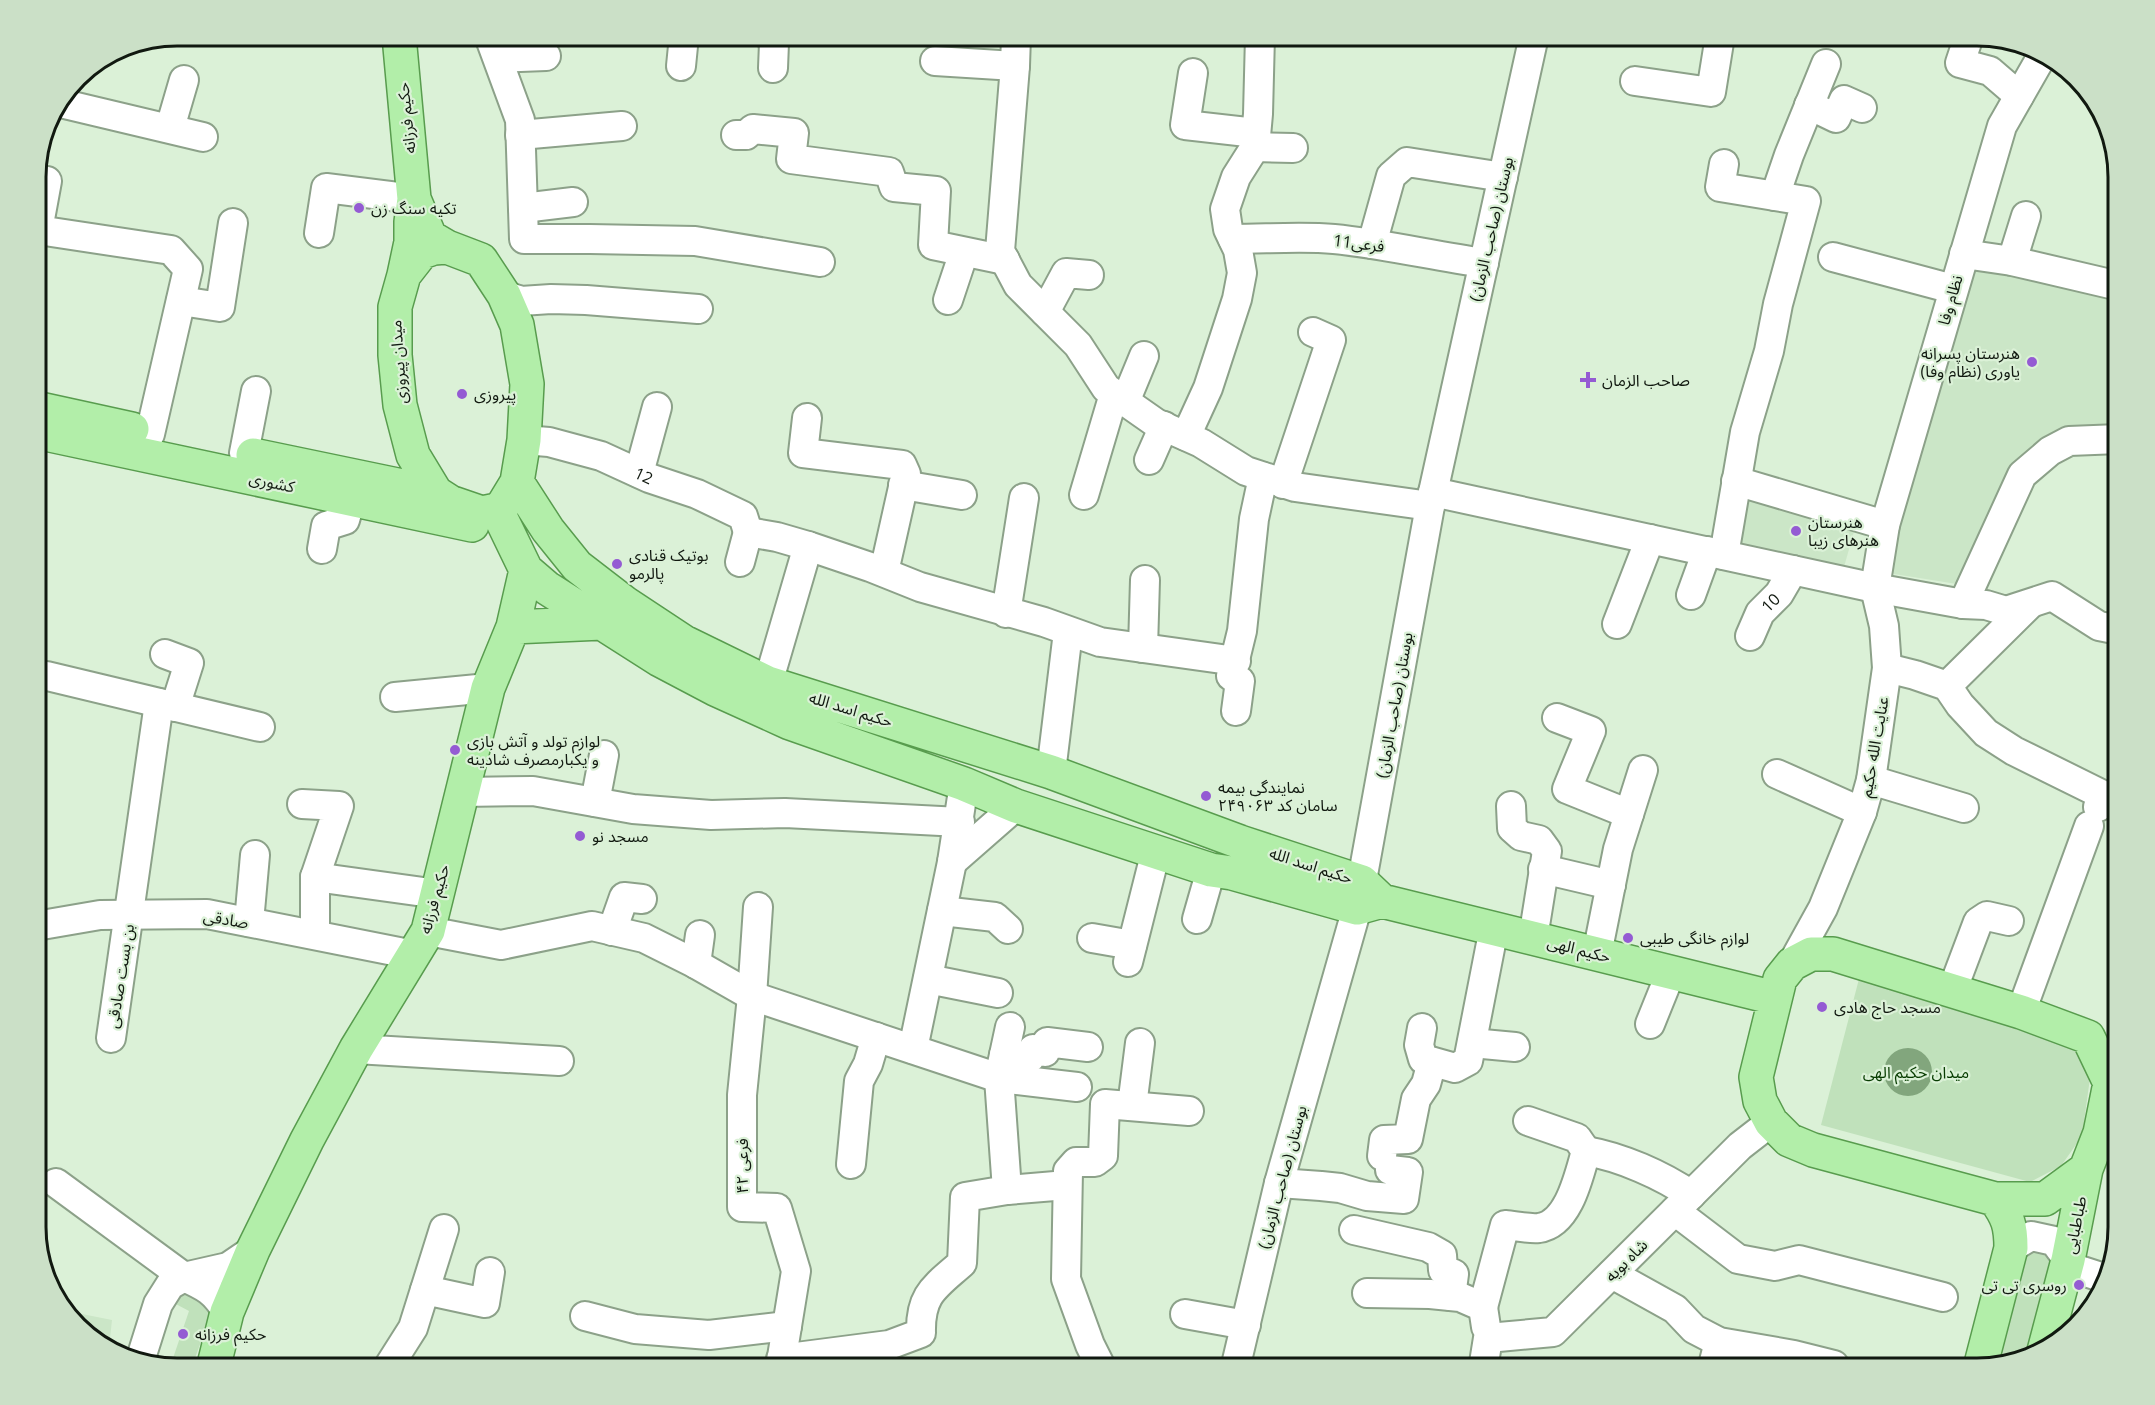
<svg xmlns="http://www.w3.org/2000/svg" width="2155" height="1405" viewBox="0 0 2155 1405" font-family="'Open Sans','Noto Sans Arabic',sans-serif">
<rect width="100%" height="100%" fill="#dbf1d7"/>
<!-- built -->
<path fill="#cbe6c7" d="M1984,263L2119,299V424L2091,427L2068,426L2046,435L2022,459L1957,584L1894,574L1885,565L1972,274Z
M1747,495L1855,528L1844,567L1743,547L1738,534Z
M67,1311L112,1320L109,1348L99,1345Z"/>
<!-- green -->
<path fill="#c0e1bb" d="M1860,975L2067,1039L2091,1071L2082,1136L2061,1166L2030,1182L1821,1125Z
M2037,1244L2052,1261L2026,1356L1995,1364L2021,1251Z
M182,1290L206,1302L210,1317L191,1369L170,1367L189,1311L172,1302Z"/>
<!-- water -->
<path fill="#82a67d" d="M1884 1072a24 24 0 1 1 48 0a24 24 0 1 1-48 0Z"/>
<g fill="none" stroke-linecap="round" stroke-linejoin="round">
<!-- minor casing -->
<g stroke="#8ca189" stroke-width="32">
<g id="minor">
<path d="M489,36L520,120L524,239H590L695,241L820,262"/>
<path d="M769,36L774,43L773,68"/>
<path d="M1016,36L1015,66L1000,251L1018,285L1078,345L1106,388L1156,423L1201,443L1246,471L1295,487L1430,506"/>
<path d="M1969,36L1960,63L1990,71L2019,96"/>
<path d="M498,58L546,56"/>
<path d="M935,61L1015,66"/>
<path d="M681,66L684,36"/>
<path d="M1193,73L1185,125L1256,133"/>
<path d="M1635,81L1711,92L1720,36"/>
<path d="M60,103L203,137"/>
<path d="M1809,105L1836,118L1844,100L1862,108"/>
<path d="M170,128L184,80"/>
<path d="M520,135L622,126"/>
<path d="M736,135H746L753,129L794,133L791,159L889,172L894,187L936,191L933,245L1005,260"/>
<path d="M1255,147L1293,148"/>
<path d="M36,179L47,181L38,230L171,250L188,269L150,434"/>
<path d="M1775,196L1789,155L1826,64"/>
<path d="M523,208L573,202"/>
<path d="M319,233L326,188L414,199"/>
<path d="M1233,239C1266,239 1301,236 1334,239C1384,244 1434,256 1484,263"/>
<path d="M1372,244L1391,176L1407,162L1503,177"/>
<path d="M1964,254L2012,261L2119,286"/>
<path d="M1833,257L1953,289"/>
<path d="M2012,261L2026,216"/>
<path d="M504,295L521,301L551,299L586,300L698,309"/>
<path d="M948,300L964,252"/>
<path d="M181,301L220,307L233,223"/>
<path d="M1045,312L1066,273L1089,275"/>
<path d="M1125,402L1144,356"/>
<path d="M807,418L803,453L902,465L906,474L884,572"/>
<path d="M1186,436L1208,388L1237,299L1242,273L1238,250L1228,229L1225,209L1236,177L1255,147L1258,114L1260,36"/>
<path id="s1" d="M524,440L549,442L601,456L649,478L697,494L743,516L748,532"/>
<path d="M244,453L256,391"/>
<path d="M1149,460L1164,426"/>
<path d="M639,473L657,407"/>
<path d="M1736,481L1885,525"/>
<path d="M1283,484L1331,340L1313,332"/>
<path d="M903,485L962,495"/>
<path d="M1433,492L1875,588L1963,604L2022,475L2050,451L2069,441L2119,439"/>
<path d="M1084,495L1114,394"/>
<path d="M748,532L777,537L808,546L870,567L920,587L1044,622L1100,642L1236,661"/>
<path d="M322,549L326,526L345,520L351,499"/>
<path d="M1724,555L1745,432L1769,351L1778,304L1806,201L1720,187L1724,164"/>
<path d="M740,562L748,532"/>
<path d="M1691,595L1707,551"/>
<path d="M1963,604L1986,605L2006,611L2052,596L2099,626L2119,630"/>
<path d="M1006,613L1024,498"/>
<path d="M1617,624L1650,539"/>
<path id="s2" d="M1750,636L1760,613L1779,594L1793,570"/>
<path d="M1143,648L1145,580"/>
<path d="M165,654L189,663L175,707"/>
<path d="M1887,668L1915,675L1947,686L1960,705L1986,733L2014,751L2103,795L2098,807"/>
<path d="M47,676L260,727"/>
<path d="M768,683L808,546"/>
<path d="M1947,686L2030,604"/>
<path d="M395,697L488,688"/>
<path d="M1236,711L1240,681L1231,676L1242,631L1254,519L1263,477"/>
<path d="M1557,718L1591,731L1567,789L1629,814"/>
<path d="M1051,772L1068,632"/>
<path d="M1777,774L1862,812"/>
<path d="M1871,780L1964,808"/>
<path d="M462,792L533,791L633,809L711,815L785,813L960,822"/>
<path d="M595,802L604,755"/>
<path d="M302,804L339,806L315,877V934"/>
<path d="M1511,806L1512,828L1521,836L1539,840L1547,851L1533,938"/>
<path d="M952,862L1016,806"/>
<path d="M1543,869L1611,885"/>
<path d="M315,877L438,894"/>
<path d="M758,907L752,996L742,1095V1207L777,1208L796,1271L780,1369"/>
<path d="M942,911L995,917L1008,929"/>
<path d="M1197,919L1211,870"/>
<path d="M249,922L255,855"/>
<path d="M36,926L100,915L207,914L414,955"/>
<path d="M428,931L501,945L592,926L644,938L696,964L752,996L999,1078L1077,1087"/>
<path d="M612,931L624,897L642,899"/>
<path d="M1092,938L1132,945"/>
<path d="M1597,954L1618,849L1643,770"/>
<path d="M1128,962L1156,851"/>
<path d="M696,964L700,935"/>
<path d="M1792,964L1823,908L1862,812L1871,780L1887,668L1884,626L1875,588L1885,525L2002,126L2042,56"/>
<path d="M928,979L998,993"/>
<path d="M1952,991L1978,922L1987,916L2009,921"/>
<path d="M2021,1012L2089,826"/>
<path d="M1650,1024L1671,972"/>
<path d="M1422,1028L1419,1045L1423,1059L1455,1068L1468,1061L1494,928"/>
<path d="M111,1038L159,703"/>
<path d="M1472,1043L1515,1047"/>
<path d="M356,1049L559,1061"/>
<path d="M913,1049L952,862L964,784"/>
<path d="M1004,1055L1030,1058L1033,1049L1045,1052L1047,1042L1088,1047"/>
<path d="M1132,1106L1140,1043"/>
<path d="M1586,1151C1621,1157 1662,1175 1691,1195"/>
<path d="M1382,1156L1384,1140L1408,1139L1416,1099L1426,1084L1432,1062"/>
<path d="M851,1164L859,1081L868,1064L876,1037"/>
<path d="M56,1183L184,1277C206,1287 214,1291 227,1312"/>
<path d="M1279,1183L1321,1186L1340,1188L1367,1196L1404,1199L1408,1172L1390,1170"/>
<path d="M1007,1190L1067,1185"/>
<path d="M1675,1211L1738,1259L1775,1266L1799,1260L1943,1297"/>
<path d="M1354,1230L1428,1247L1442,1255L1443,1270L1454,1274L1451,1296"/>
<path d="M2011,1248L2031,1236L2054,1241L2068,1260"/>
<path d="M2067,1266L2104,1278"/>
<path d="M1612,1274L1675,1309L1694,1329L1719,1342L1794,1355L1834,1365"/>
<path d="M425,1290L485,1303L490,1272"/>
<path d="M1367,1293L1430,1294L1460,1297L1483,1307L1486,1327"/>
<path d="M1483,1307L1505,1225C1516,1226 1528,1229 1539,1228C1569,1224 1579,1175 1586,1151L1577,1138L1528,1121"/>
<path d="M1185,1314L1246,1325"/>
<path d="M585,1316L635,1329L709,1335L787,1326"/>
<path d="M141,1358L158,1304L170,1285L184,1277L228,1267L253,1250"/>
<path d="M781,1359L889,1345L921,1333C920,1294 935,1287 962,1263L965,1197L1007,1190L999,1078L1010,1027"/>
<path d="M387,1369L413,1328L444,1229"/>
<path d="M1102,1369L1090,1345L1066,1279L1068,1171L1076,1162H1095L1103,1156L1105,1104L1189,1111"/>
<path d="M1235,1369L1279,1183L1357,908L1430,506L1534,36"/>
<path d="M1483,1369L1488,1338L1553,1332L1740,1146L1771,1122"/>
<path d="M1712,1369L1719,1342"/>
</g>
</g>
<!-- major casing -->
<g stroke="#589c4e" stroke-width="36">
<path id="major" d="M399,36L414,199
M447,247L481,260L504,295L517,325L527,384L524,440L517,482L503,505L497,510L482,513L450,502L436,493L413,455L400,405L395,355V307L404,275L422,252L434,248Z
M404,275L411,242V222L414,199L430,237L447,247
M36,408L132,429
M36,432L472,525
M253,455L436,493
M517,482L548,530L577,566L625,603L684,642L768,683L1051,772L1240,842L1362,882L1382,901L1775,998
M497,510L526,570L547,588L660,660L715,689L790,723L964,784L1016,806L1211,870L1232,873L1357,908L1382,901
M513,627L602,623
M1811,954H1833L2021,1012L2088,1037L2110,1083L2100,1133L2086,1169L2045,1199H1995L1813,1150L1789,1140L1771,1122L1760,1101L1756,1077L1780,979L1792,964Z
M2044,1351L2068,1260L2086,1169
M1980,1368L2011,1248C2011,1226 2008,1217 1995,1199
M213,1369L227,1312L253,1250L307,1140L356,1049L428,931L488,688L513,627L526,570"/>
</g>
<!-- minor -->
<use href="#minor" stroke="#fff" stroke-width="28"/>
<!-- major -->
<use href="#major" stroke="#b2eea9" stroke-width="33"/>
</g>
<!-- markers -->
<g fill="#945bd3" stroke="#dbf1d7" stroke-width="2">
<circle cx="359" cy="208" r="6"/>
<circle cx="2032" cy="362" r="6"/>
<path d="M1585 371h6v6h6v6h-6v6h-6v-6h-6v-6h6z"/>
<circle cx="462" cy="394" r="6"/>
<circle cx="1796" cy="531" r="6"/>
<circle cx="617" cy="564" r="6"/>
<circle cx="455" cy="750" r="6"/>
<circle cx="1206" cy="796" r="6"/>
<circle cx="580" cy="836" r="6"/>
<circle cx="1628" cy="938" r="6"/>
<circle cx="1822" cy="1007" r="6"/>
<circle cx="2079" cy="1285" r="6"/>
<circle cx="183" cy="1334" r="6"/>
</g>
<g text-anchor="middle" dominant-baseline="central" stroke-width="4.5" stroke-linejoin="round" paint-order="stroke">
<!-- street labels -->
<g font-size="16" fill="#111910" stroke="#dbf1d7">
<text transform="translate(406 118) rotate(-96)">حکیم فرزانه</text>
<text transform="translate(1491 229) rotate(-77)">بوستان (صاحب الزمان)</text>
<text transform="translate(1359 243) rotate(7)">فرعی11</text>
<text transform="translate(1950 300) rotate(-74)">نظام وفا</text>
<text transform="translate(398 362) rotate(-94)">میدان پیروزی</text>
<text stroke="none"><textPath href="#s1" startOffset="126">12</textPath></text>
<text transform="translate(272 482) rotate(12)">کشوری</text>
<text stroke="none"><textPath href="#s2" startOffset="40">10</textPath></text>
<text transform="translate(1394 705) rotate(-80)">بوستان (صاحب الزمان)</text>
<text transform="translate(851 709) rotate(17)">حکیم اسد الله</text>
<text transform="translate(1874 747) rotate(-80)">عنایت الله حکیم</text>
<text transform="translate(1311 865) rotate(18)">حکیم اسد الله</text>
<text transform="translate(434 899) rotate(-74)">حکیم فرزانه</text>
<text transform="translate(226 919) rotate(9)">صادقی</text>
<text transform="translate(1579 949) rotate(14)">حکیم الهی</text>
<text transform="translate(120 976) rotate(-81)">بن بست صادقی</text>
<text transform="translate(742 1166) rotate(-90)">فرعی ۴۲</text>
<text transform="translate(1282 1177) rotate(-75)">بوستان (صاحب الزمان)</text>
<text transform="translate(2075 1225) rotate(-79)">طباطبایی</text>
<text transform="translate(1626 1260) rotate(-45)">شاه بویه</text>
</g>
<!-- poi labels -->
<g font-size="16" fill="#111910" stroke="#dbf1d7" text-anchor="start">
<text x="371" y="208">تکیه سنگ زن</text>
<text x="2020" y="353" text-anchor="end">هنرستان پسرانه<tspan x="2020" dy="18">یاوری (نظام وفا)</tspan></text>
<text x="1602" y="380">صاحب الزمان</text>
<text x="474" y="394">پیروزی</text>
<text x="1808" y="522">هنرستان<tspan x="1808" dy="18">هنرهای زیبا</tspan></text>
<text x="629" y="555">بوتیک قنادی<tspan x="629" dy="18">پالرمو</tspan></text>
<text x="467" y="741">لوازم تولد و آتش بازی<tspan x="467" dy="18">و یکبارمصرف شادینه</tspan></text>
<text x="1218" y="787">نمایندگی بیمه<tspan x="1218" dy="18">سامان کد ۲۴۹۰۶۳</tspan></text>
<text x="592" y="836">مسجد نو</text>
<text x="1640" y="938">لوازم خانگی طیبی</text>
<text x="1834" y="1007">مسجد حاج هادی</text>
<text x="2067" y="1285" text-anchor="end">روسری تی تی</text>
<text x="195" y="1334">حکیم فرزانه</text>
</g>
<!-- park labels -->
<g font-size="16" fill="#073c01" stroke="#dbf1d7">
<text x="1916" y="1072">میدان حکیم الهی</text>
</g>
</g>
<!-- crop -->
<path d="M0 0H2155V1405H0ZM177 46H1977A131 131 0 0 1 2108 177V1227A131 131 0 0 1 1977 1358H177A131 131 0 0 1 46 1227V177A131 131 0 0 1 177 46Z" fill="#cbe0c7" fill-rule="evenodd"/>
<path fill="none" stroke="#111910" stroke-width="3" d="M177 46H1977A131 131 0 0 1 2108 177V1227A131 131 0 0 1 1977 1358H177A131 131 0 0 1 46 1227V177A131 131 0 0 1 177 46Z"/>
</svg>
